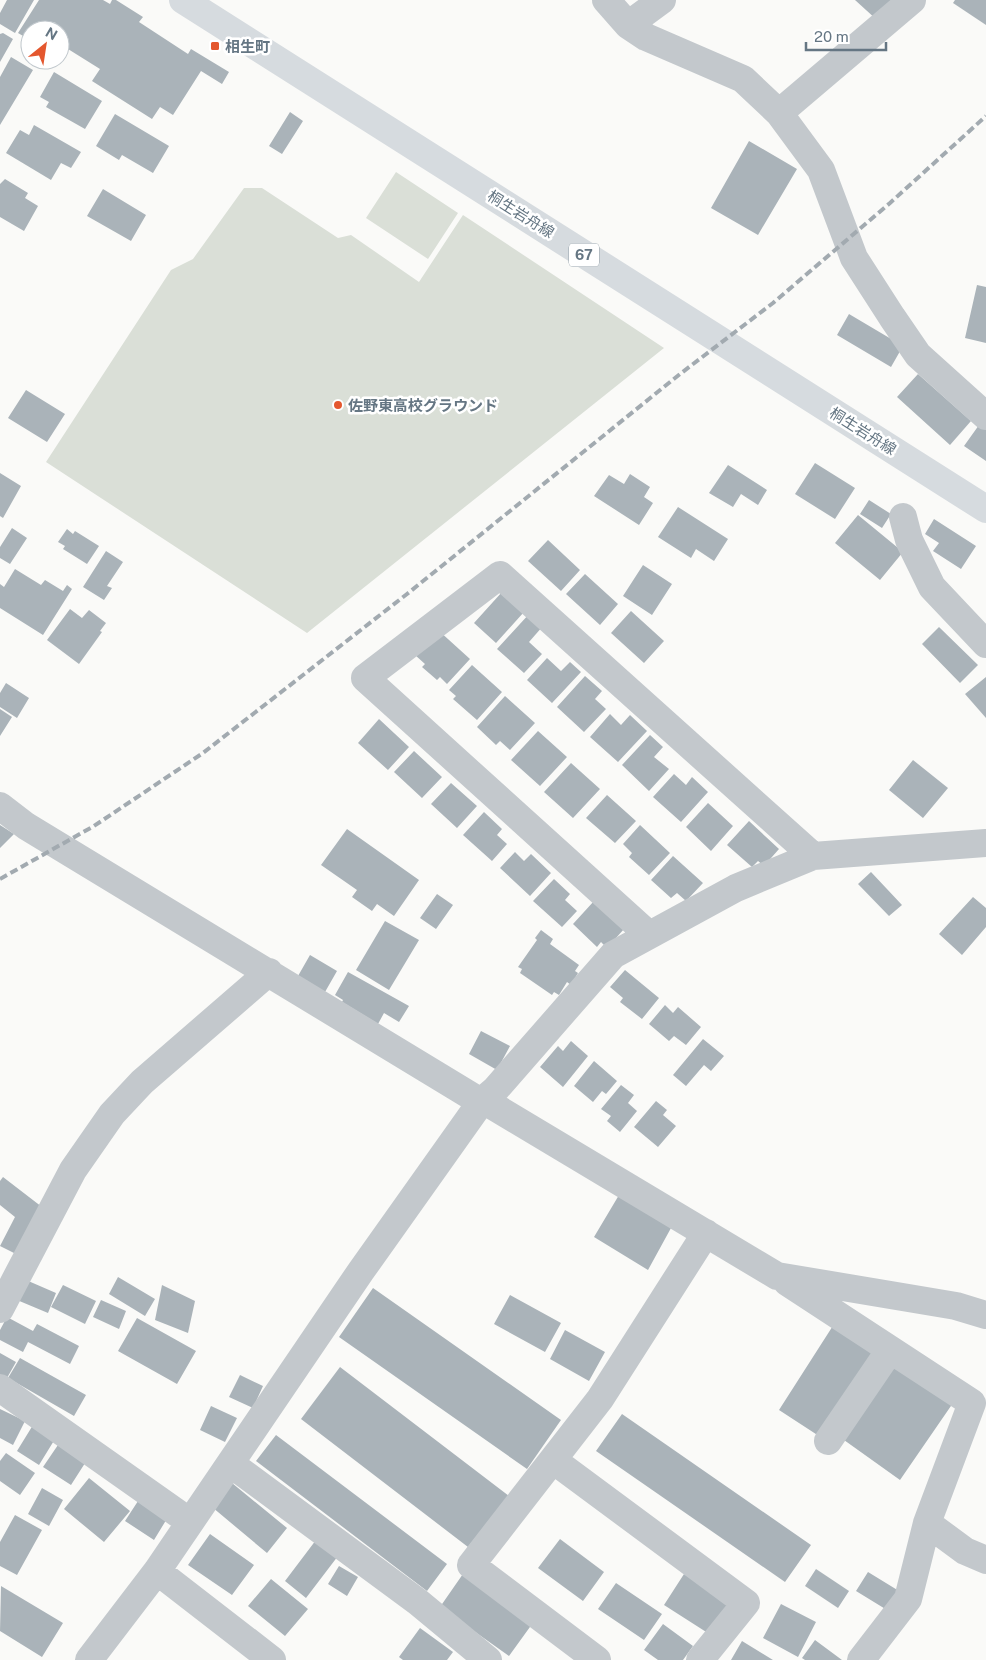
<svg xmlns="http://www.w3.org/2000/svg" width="986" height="1660" viewBox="0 0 986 1660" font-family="'Public Sans','Noto Sans JP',sans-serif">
<rect width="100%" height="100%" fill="#fafaf8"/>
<!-- green -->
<path fill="#dadfd7" d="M396,172L458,213L428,259L366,218Z
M244,188H262L338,238L351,235L419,282L463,215L664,348L307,633L46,462L171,270L193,259Z"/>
<!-- building -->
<path fill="#aab3b9" d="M7,0H34L15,33L0,24V13Z
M39,0H103L110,4L112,0H116L143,17L139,22L188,54L191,49L229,72L222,84L201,71L173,115L160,107L152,119L92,81L100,69L60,44V30H30V40L18,33Z
M855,0H895L877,20Z
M955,0H986V25L953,3Z
M3,33L13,39L0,62V34Z
M11,57L33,70L0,125V77Z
M54,72L102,101L85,129L46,107L49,102L40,97Z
M290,112L303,121L282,154L269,146Z
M115,114L169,146L153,173L122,155L119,160L96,146Z
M34,125L81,152L71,168L61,163L51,180L6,153L20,130L29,135Z
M749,141L797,169L758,235L711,208Z
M5,179L28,193L25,198L38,206L24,231L0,217V184Z
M103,189L146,215L131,241L87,216Z
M977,285L986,287V343L965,338Z
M849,314L903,346L891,367L837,335Z
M918,374L971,421L950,445L897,397Z
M26,390L65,414L47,442L8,418Z
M979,425L986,430V461L964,446Z
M815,463L855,488L835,519L795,494Z
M728,465L767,490L758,505L741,494L733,507L709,493Z
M0,473L21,486L3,518L0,516Z
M630,474L650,487L644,497L653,503L639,525L594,496L609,475L624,484Z
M869,500L891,514L882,528L860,514Z
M678,507L728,539L714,561L696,549L691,558L658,537Z
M858,515L903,552L880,580L835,543Z
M934,519L976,546L961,569L933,551L939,543L925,534Z
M12,528L27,538L10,564L0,558V547Z
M67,529L73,534L75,531L99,546L87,564L63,549L65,546L58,542Z
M548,540L580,570L561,591L528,561Z
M106,551L123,562L107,586L112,588L104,600L83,587Z
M643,565L672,584L652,615L623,596Z
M15,569L41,585L45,580L63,591L67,585L72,589L43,635L0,608V584L4,587Z
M585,574L618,604L600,625L566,594Z
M502,592L524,612L496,643L474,623Z
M70,609L82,618L89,610L106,623L100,631L102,632L79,664L47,640Z
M631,611L664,641L644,663L611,633Z
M530,613L543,626L529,642L542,654L524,673L497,649Z
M939,627L978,665L960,683L922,644Z
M438,630L470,659L447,684L440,677L437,680L422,667L425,664L415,655Z
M547,658L561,671L570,662L581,672L552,703L527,680Z
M472,665L502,692L477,720L453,699L456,696L449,690Z
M585,676L602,691L595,699L606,709L584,732L557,707Z
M986,677V718L965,694Z
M6,683L29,698L17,718L0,707V693Z
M505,696L535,723L510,750L500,741L496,745L477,727Z
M0,709L12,717L0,736Z
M610,714L621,725L630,715L647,731L618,762L590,737Z
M379,719L409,747L388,770L358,743Z
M538,731L567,757L540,786L511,760Z
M650,735L663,747L654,757L669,769L649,791L622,765Z
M414,751L442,777L422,798L394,772Z
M913,760L948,788L923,818L889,790Z
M571,763L600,789L573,818L544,792Z
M674,774L686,785L692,777L708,792L681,822L653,797Z
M451,783L477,806L457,828L431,804Z
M607,795L636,821L615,843L586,818Z
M708,803L733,826L711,851L686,827Z
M484,812L502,829L497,835L507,844L492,861L463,835Z
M749,821L779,849L764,866L758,861L752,867L727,845Z
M0,825L14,834L0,848Z
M640,825L670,853L649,875L629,857L632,853L623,844Z
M347,829L419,880L394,916L377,904L372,911L352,897L357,890L321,865Z
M515,852L524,861L531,854L551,873L530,896L500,868Z
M673,856L703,883L686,901L677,893L671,898L651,880Z
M871,872L902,905L889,916L858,884Z
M554,879L570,894L565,900L577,911L562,927L533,901Z
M437,894L453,905L436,929L420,918Z
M973,897L986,908V927L962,955L939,934Z
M594,901L624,929L607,948L601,942L597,947L573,924Z
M385,921L419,940L389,990L356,970Z
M541,930L553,939L550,944L579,965L575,971L578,973L571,985L567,982L559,995L554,992L552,995L520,973L522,969L518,967L537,940L535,938Z
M310,955L337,971L325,992L298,976Z
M625,970L659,998L642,1019L620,1002L623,998L610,987Z
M348,972L409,1006L399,1022L384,1013L378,1024L342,1002L343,1000L335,995Z
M665,1005L673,1013L678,1007L701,1027L686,1045L674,1036L669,1041L649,1024Z
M481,1031L510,1046L497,1070L469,1054Z
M703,1039L724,1056L711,1071L704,1065L686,1086L673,1075Z
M571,1041L588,1056L563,1087L540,1067L558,1046L563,1051Z
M594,1061L617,1081L606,1094L602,1091L593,1102L574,1086Z
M621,1085L634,1095L628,1103L637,1111L620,1132L607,1121L611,1116L601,1109Z
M656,1101L667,1110L663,1115L676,1126L658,1147L634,1127Z
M3,1177L42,1207L18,1255L0,1246L15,1217L0,1205V1181Z
M619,1195L671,1228L648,1270L594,1237Z
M118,1277L155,1299L145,1316L109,1294Z
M26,1280L56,1293L48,1313L17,1300Z
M63,1285L96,1301L85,1324L51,1307Z
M162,1285L195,1301L188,1333L155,1320Z
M373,1288L561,1420L527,1469L339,1337Z
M510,1295L561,1323L545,1352L494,1324Z
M101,1300L126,1311L119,1329L93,1317Z
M7,1317L33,1331L37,1324L79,1346L70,1364L28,1342L23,1352L0,1340V1330Z
M137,1318L196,1351L177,1384L118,1351Z
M836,1321L880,1349L822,1438L779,1410Z
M565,1330L605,1352L589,1381L550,1359Z
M0,1353L16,1362L7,1378L0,1375Z
M20,1358L86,1395L74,1416L8,1378Z
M890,1359L953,1403L900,1480L837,1435Z
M340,1367L509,1496L468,1547L301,1419Z
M240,1375L263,1386L253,1408L229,1397Z
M211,1406L237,1418L225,1442L200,1430Z
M0,1409L25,1421L13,1445L0,1438Z
M622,1414L811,1545L785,1582L596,1451Z
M33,1425L55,1439L39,1465L17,1451Z
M276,1435L447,1564L427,1591L256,1461Z
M60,1442L87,1460L71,1485L43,1467Z
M6,1453L35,1473L20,1495L0,1481V1461Z
M89,1478L130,1511L104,1542L64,1509Z
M232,1483L287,1528L267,1553L212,1507Z
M42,1488L63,1500L49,1526L28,1514Z
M140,1498L168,1517L154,1540L125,1521Z
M15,1515L42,1530L17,1575L0,1566V1542Z
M210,1534L254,1565L232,1595L188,1565Z
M560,1539L604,1572L583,1601L538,1568Z
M316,1540L338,1556L306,1598L285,1581Z
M339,1566L358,1577L347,1596L328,1584Z
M816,1569L849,1591L838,1608L805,1586Z
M465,1571L535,1620L509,1656L440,1607Z
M868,1572L899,1591L887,1610L856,1591Z
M684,1574L734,1606L714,1637L664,1605Z
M271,1579L308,1609L285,1636L248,1606Z
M616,1583L662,1614L644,1640L598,1609Z
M1,1586L63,1623L42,1657L0,1631Z
M781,1604L816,1622L798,1657L763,1638Z
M663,1624L693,1646L683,1660H658L644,1650Z
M420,1628L453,1652L447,1660H403L399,1657Z
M815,1640L842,1660H805L802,1658Z
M742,1641L773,1660H731Z"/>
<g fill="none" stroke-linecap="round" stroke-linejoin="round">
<!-- minor -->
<path stroke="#c3c8cc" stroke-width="28" d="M606,0L628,25L646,37L743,79L779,113L821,170L854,258L892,317L918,355L986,416
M628,25L662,0
M779,113L912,0
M903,517L909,540L932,587L986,644
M0,806L26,826L481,1102
M649,935L365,678L500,575L813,856
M483,1100L777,1276L956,1306L986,1315
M787,1282L972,1403L927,1523L908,1599L861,1660
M0,1309L73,1170L112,1114L142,1082L269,972
M0,1388L190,1522
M828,1441L890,1350
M553,1460L746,1603L700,1660
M231,1464L418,1602L488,1660
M927,1523L965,1551L986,1560
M157,1571L272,1660
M89,1660L157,1571L361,1271L481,1102L495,1090L613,955L736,888L813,856L986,843
M597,1660L471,1565L600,1399L706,1233"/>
<!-- major -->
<path stroke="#d6dbdf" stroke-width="28" d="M183,0L986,509"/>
<!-- rail -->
<path stroke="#a2aab0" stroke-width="4" stroke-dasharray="8 4" stroke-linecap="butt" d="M0,879L94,826L203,753L407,594L680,374L773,303L890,203L986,116"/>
</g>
<!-- markers -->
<g fill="#e4572e" stroke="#fff" stroke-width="2">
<rect x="210" y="41" width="10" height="10" rx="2.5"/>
<circle cx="338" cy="405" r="5"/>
</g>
<g text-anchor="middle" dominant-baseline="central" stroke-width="5" stroke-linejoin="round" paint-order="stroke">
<!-- shield labels -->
<rect fill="#fff" stroke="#939fa8" stroke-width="1" x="569" y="243.5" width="30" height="23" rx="4"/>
<g font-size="14" font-weight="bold" fill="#657683">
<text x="584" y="255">67</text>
</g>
<!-- poi labels -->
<g font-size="15" font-weight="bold" fill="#657683" stroke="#fff" text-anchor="start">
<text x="225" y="46">相生町</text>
<text x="348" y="405">佐野東高校グラウンド</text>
</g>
<!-- street labels -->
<g font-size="15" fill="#657683" stroke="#fff">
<text transform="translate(521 214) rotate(32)">桐生岩舟線</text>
<text transform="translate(863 431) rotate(32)">桐生岩舟線</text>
</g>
</g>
<!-- north arrow -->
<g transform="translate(45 45) rotate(30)"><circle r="24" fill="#ffffff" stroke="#c1c8cd"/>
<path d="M0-4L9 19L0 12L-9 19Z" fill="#e4572e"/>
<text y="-8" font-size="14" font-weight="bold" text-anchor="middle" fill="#657683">N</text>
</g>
<!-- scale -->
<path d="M806 42v8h80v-8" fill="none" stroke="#657683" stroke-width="2.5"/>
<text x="814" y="42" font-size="15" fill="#657683" stroke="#ffffff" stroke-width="4" paint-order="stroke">20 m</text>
</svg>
